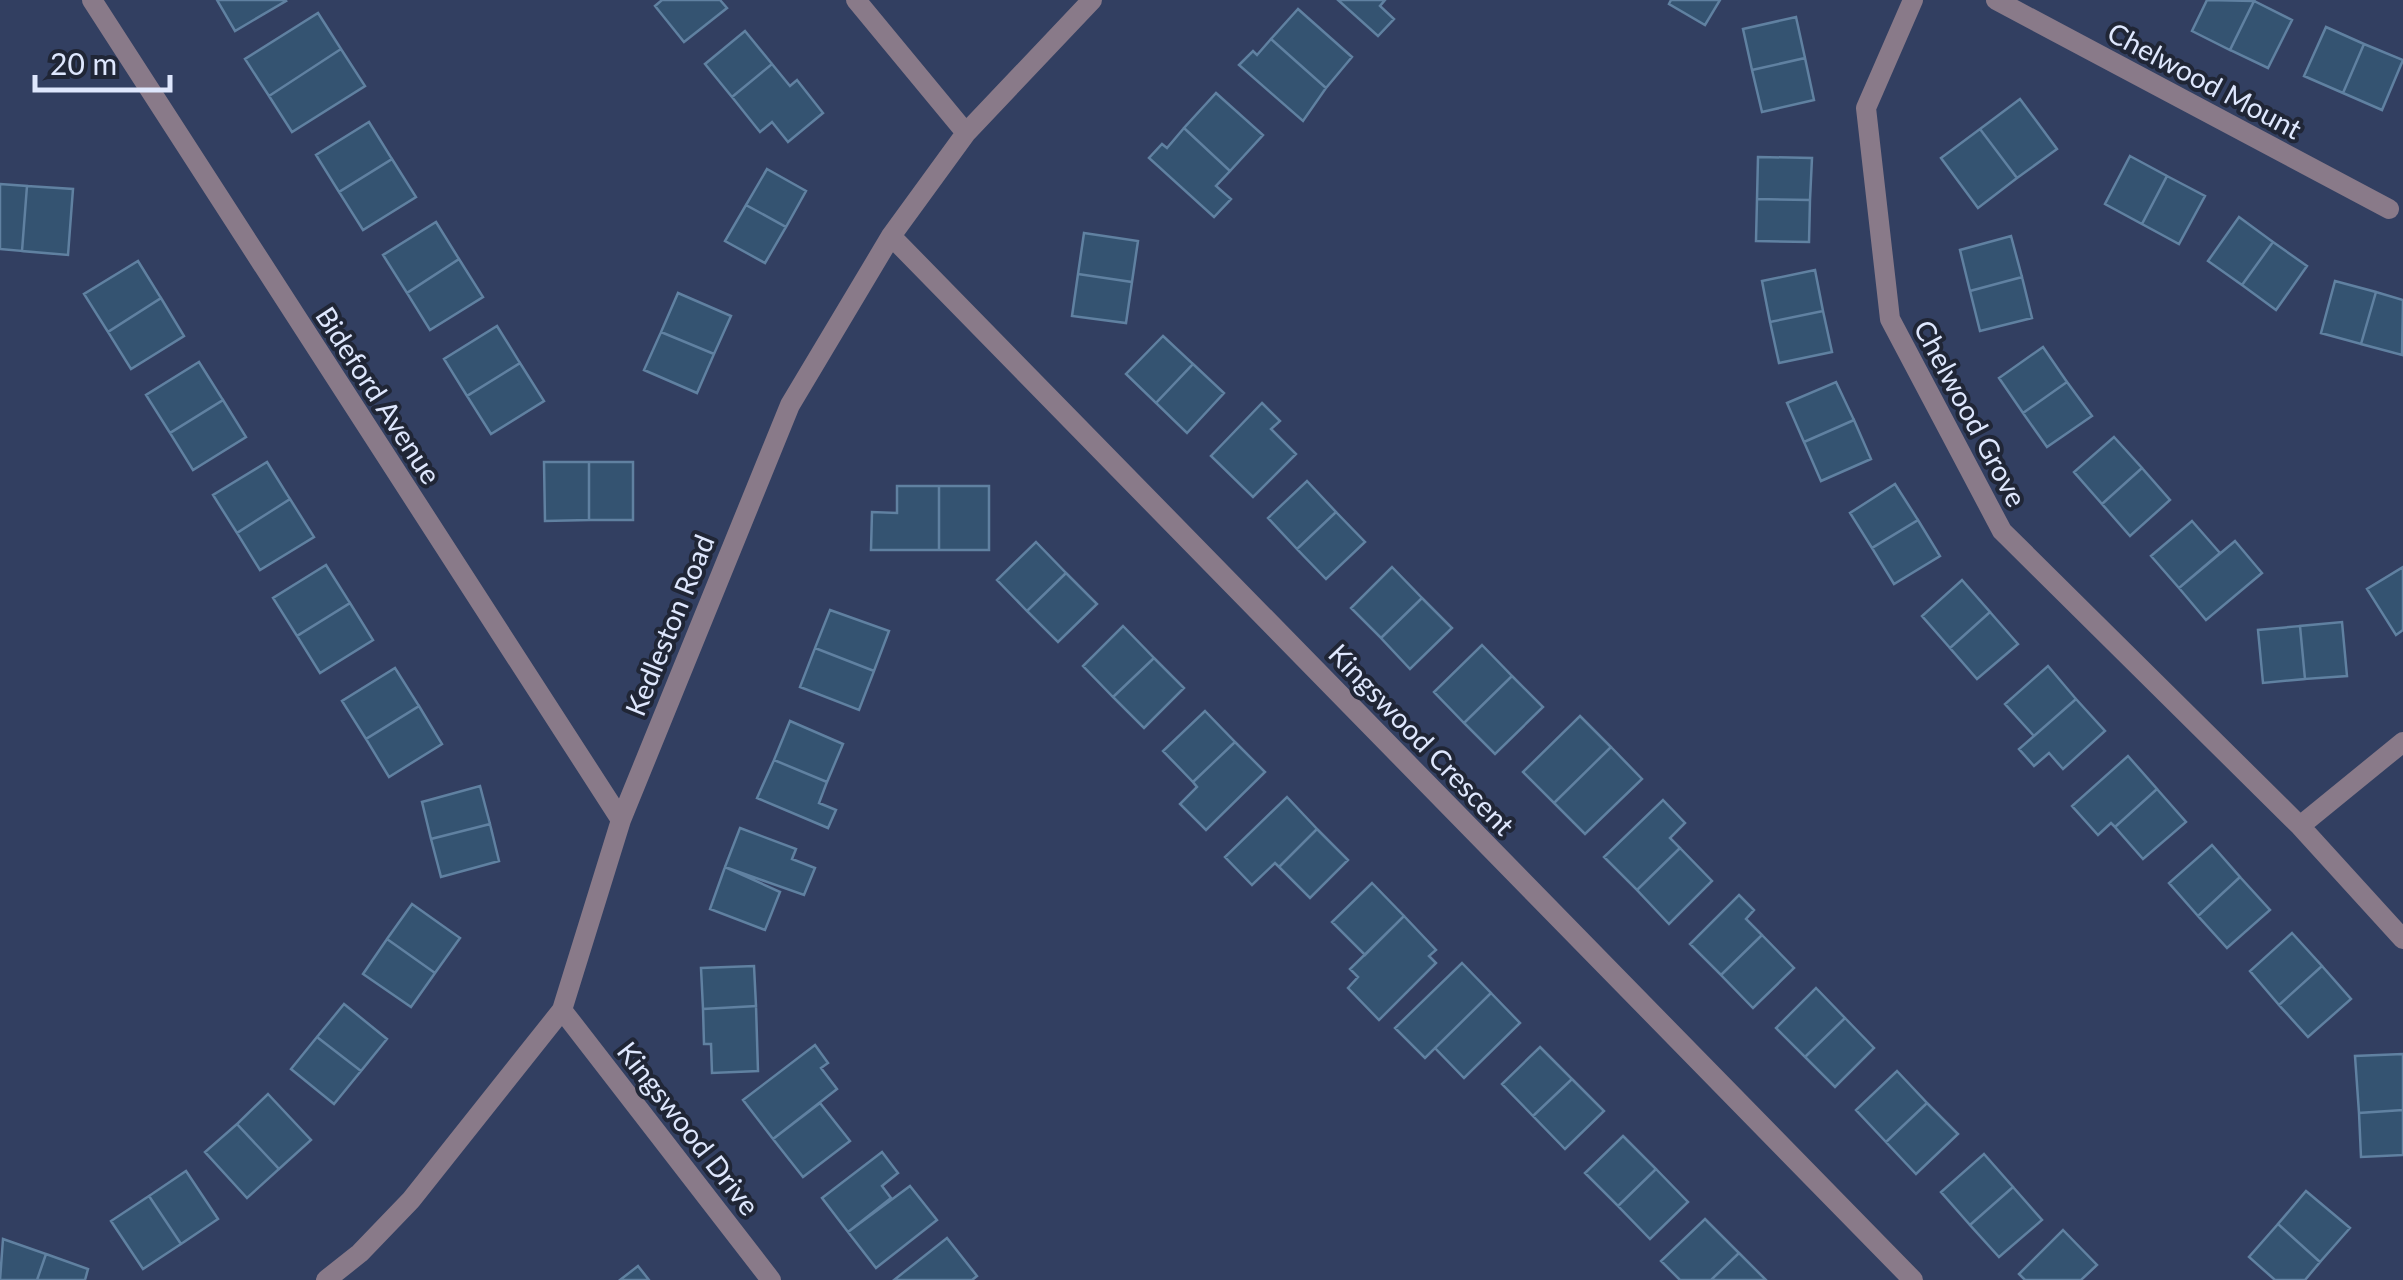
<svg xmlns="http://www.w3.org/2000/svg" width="2403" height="1280" viewBox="0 0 2403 1280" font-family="Lato,sans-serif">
<rect width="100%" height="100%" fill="#323f61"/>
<!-- building -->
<path fill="#345371" stroke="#6081a1" stroke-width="2.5" d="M217,0H285L286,1L235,31Z
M662,0H720L727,8L684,42L655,6Z
M1338,0H1385L1380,6L1394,19L1378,36Z
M1671,0H1720L1705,25L1669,4Z
M2207,0L2254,1L2230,50L2192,31Z
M2254,1L2292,20L2268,68L2230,50Z
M1298,9L1352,57L1326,88L1271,39Z
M318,13L341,49L269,96L245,59Z
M1796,17L1805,58L1752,70L1743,29Z
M2326,27L2364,44L2343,93L2304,76Z
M745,31L772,64L732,97L705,64Z
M1271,39L1326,88L1303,121L1239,65L1253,51L1257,55Z
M2364,44L2403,60L2382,110L2343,93Z
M341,49L365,86L292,132L269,96Z
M1805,58L1814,100L1762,112L1752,70Z
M772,64L790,86L797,80L823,113L788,142L772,122L760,132L732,97Z
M1216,93L1263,135L1230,171L1184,128Z
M2020,99L2057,149L2017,178L1980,129Z
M369,122L392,159L339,192L316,155Z
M1184,128L1230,171L1216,186L1231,199L1214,217L1149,158L1162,144L1167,148Z
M1980,129L2017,178L1978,208L1941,158Z
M2130,156L2167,176L2142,224L2105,204Z
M1758,157L1812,158L1810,200L1757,199Z
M392,159L416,197L363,230L339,192Z
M767,169L806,191L786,227L746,205Z
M2167,176L2205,196L2179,244L2142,224Z
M0,184L27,186L22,251L0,249Z
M27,186L73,189L68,255L22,251Z
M1757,199L1810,200L1809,242L1756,241Z
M746,205L786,227L765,263L725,241Z
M2239,217L2273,242L2242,285L2208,261Z
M436,222L459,259L407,293L383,255Z
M1084,233L1138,241L1132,282L1078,274Z
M2011,236L2022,277L1970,291L1960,250Z
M2273,242L2307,266L2276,310L2242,285Z
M459,259L483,297L430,330L407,293Z
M138,261L161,298L108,332L84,294Z
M1815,270L1823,311L1770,322L1762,281Z
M1078,274L1132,282L1126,323L1072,316Z
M2022,277L2032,318L1980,331L1970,291Z
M2335,281L2376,292L2361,344L2321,333Z
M2376,292L2403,300L2402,355L2361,344Z
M678,293L731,316L714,354L661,332Z
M161,298L184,336L131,369L108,332Z
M1823,311L1832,352L1779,363L1770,322Z
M497,326L520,363L467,396L444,359Z
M661,332L714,354L697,393L644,370Z
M1163,336L1193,364L1156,403L1126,374Z
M2043,347L2067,382L2023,413L1999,378Z
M199,362L223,400L170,433L146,395Z
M520,363L544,401L491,434L467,396Z
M1193,364L1224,393L1187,433L1156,403Z
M1836,382L1854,420L1804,442L1787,403Z
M2067,382L2092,416L2047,447L2023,413Z
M223,400L246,437L193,470L170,433Z
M1262,403L1280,421L1271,429L1296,454L1253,497L1211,456Z
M1854,420L1871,459L1821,481L1804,442Z
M2114,437L2142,468L2102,504L2074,472Z
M267,462L290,499L237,533L213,495Z
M544,462H589V520L545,521Z
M589,462H633V520H589Z
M2142,468L2170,500L2130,536L2102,504Z
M1307,481L1336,512L1297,549L1268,518Z
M1895,484L1918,520L1872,548L1850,513Z
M897,486H939V550H871L872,512L897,513Z
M939,486H989V550H939Z
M290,499L314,537L260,570L237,533Z
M1336,512L1365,542L1326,579L1297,549Z
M1918,520L1940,556L1894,584L1872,548Z
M2192,521L2220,553L2179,588L2151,556Z
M2235,541L2262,573L2206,620L2179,588Z
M1036,542L1066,573L1027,611L997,580Z
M326,565L350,603L297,636L273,598Z
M1392,567L1422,598L1381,638L1351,608Z
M2403,567V630L2396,635L2367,589Z
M1066,573L1097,604L1058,642L1027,611Z
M1962,580L1990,612L1950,648L1922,616Z
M1422,598L1452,628L1410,669L1381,638Z
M350,603L373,640L320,673L297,636Z
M830,610L889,631L874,671L815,648Z
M1990,612L2018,644L1977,679L1950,648Z
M2342,622L2347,676L2305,679L2300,626Z
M1123,626L1154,658L1113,697L1083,666Z
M2300,626L2305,679L2263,683L2258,630Z
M1482,645L1512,676L1464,723L1434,692Z
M815,648L874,671L859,710L800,687Z
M1154,658L1184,688L1144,728L1113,697Z
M2048,666L2076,699L2034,736L2005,704Z
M395,668L419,706L366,739L342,701Z
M1512,676L1543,707L1495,754L1464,723Z
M2076,699L2105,731L2063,769L2049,753L2034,766L2019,749Z
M419,706L442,744L389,777L366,739Z
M1205,711L1235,742L1193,782L1163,751Z
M1580,716L1611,747L1554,803L1523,772Z
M790,721L843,744L827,782L774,760Z
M1235,742L1265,772L1206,830L1180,804L1197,787L1193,782Z
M1611,747L1642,779L1585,834L1554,803Z
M2128,756L2157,789L2115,827L2111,823L2098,835L2072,806Z
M774,760L827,782L819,803L836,810L828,828L757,798Z
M480,786L490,824L431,839L422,802Z
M2157,789L2186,822L2143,859L2115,827Z
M1287,797L1317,829L1279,867L1275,863L1252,885L1225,857Z
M1663,800L1685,823L1670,838L1680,848L1637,890L1604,857Z
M490,824L499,861L441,877L431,839Z
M740,828L796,849L792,859L815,868L804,895L725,867Z
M1317,829L1348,860L1310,898L1279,867Z
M2212,845L2240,877L2198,916L2169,883Z
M1680,848L1712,881L1669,924L1637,890Z
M725,867L780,892L765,930L710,909Z
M2240,877L2270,910L2227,948L2198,916Z
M1372,883L1404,916L1365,955L1332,922Z
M1739,895L1754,910L1746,919L1762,935L1721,975L1690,944Z
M412,904L460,938L435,973L387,939Z
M1404,916L1436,950L1429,956L1436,963L1379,1020L1348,988L1358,977L1350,969Z
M2292,933L2322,966L2279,1005L2250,971Z
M1762,935L1794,968L1753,1008L1721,975Z
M387,939L435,973L411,1007L363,974Z
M1462,963L1491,993L1425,1058L1395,1028Z
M754,966L756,1006L703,1009L701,968Z
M2322,966L2351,999L2308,1037L2279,1005Z
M1816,988L1845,1018L1805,1057L1776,1028Z
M1491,993L1520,1023L1464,1078L1435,1048Z
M344,1004L387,1039L361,1071L317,1037Z
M756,1006L758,1071L712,1073L711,1044H704L703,1009Z
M1845,1018L1874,1048L1835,1087L1805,1057Z
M317,1037L361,1071L334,1104L291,1069Z
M815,1045L828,1063L821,1068L837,1089L773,1139L743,1100Z
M1540,1047L1572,1079L1533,1116L1502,1084Z
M2403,1054V1110L2359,1113L2355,1056Z
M1897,1071L1927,1103L1886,1142L1856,1110Z
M1572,1079L1604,1111L1565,1149L1533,1116Z
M268,1094L311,1140L279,1169L237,1124Z
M820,1103L850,1141L803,1177L773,1139Z
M1927,1103L1958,1134L1916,1174L1886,1142Z
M2403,1110V1155L2361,1157L2359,1113Z
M237,1124L279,1169L247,1198L205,1152Z
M1623,1136L1656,1169L1618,1206L1585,1173Z
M882,1152L898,1173L882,1186L891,1198L848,1232L822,1198Z
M1984,1154L2013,1187L1970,1225L1941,1192Z
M1656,1169L1688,1202L1650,1239L1618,1206Z
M186,1171L218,1219L181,1244L149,1196Z
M910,1186L937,1220L876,1268L848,1232Z
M2013,1187L2042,1220L1999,1257L1970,1225Z
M2306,1191L2350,1228L2320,1262L2278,1224Z
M149,1196L181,1244L143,1269L111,1221Z
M1705,1219L1739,1253L1711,1280H1680L1661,1261Z
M2278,1224L2320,1262L2305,1280H2275L2249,1257Z
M2063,1230L2097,1265L2081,1280H2025L2019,1274Z
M947,1238L977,1276L972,1280H894Z
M3,1239L46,1254L37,1280H0Z
M1739,1253L1766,1280H1711Z
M46,1254L88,1269L85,1280H37Z
M638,1266L649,1280H620Z"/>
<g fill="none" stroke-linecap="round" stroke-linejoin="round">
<!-- minor -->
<path stroke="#897a89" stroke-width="20" d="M92,0L621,820
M856,0L966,133
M1913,0L1866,108L1890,319L2002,531L2300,826L2403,939
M1996,0L2389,209
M891,236L1913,1280
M2300,826L2403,742
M562,1010L771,1280
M326,1280L360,1253L411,1200L562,1010L621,820L790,405L891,236L966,133L1092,0"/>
</g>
<g text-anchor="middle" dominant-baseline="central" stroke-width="8" stroke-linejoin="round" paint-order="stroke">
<!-- street labels -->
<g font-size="28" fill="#dee7fd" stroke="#202636">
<text transform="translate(2205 80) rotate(28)">Chelwood Mount</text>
<text transform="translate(379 395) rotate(57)">Bideford Avenue</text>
<text transform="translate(1971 413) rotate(62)">Chelwood Grove</text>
<text transform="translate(669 625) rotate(-68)">Kedleston Road</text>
<text transform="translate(1422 739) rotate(46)">Kingswood Crescent</text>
<text transform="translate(689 1128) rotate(52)">Kingswood Drive</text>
</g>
</g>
<!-- scale -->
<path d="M35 75v15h135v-15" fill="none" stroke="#dee7fd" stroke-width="5"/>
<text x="50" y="75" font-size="30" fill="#dee7fd" stroke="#202636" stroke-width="8" paint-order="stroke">20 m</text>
</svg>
